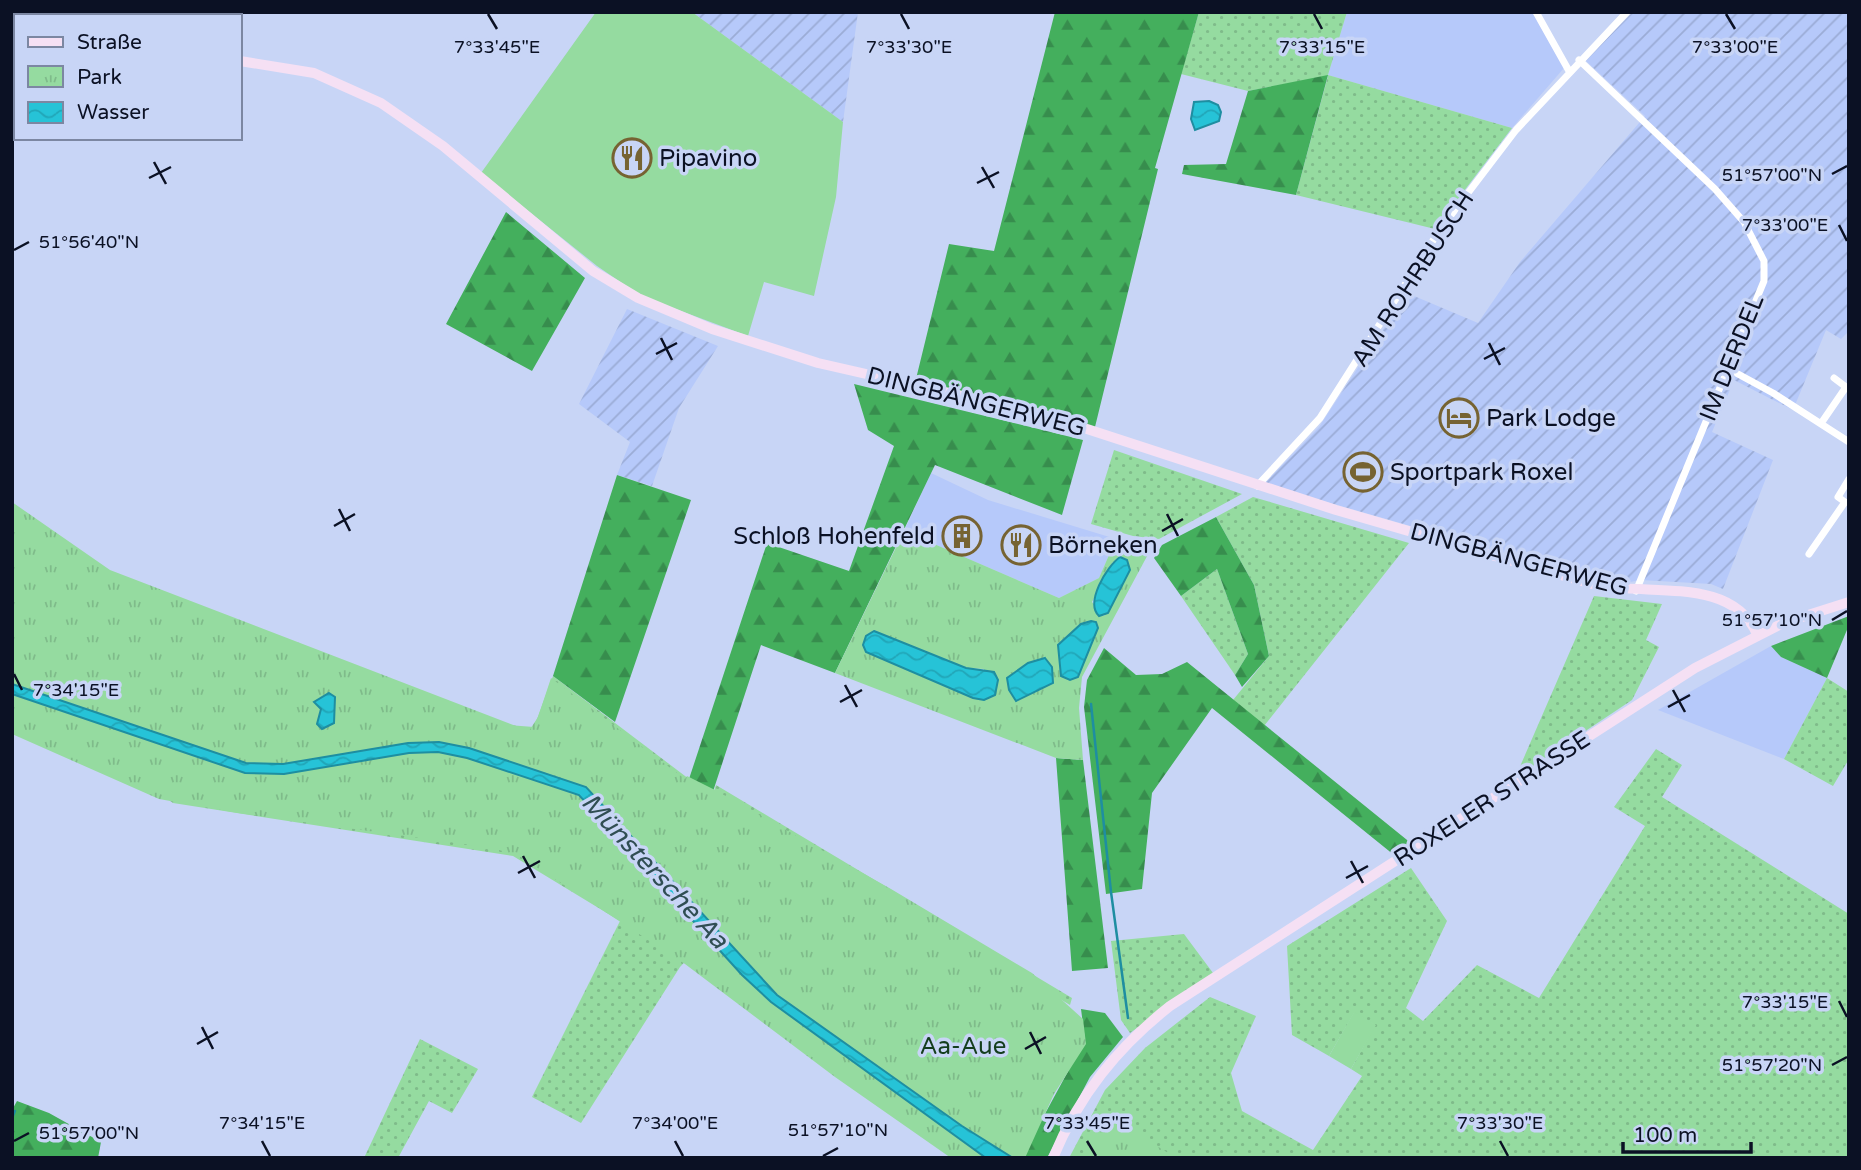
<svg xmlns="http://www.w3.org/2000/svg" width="1861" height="1170" viewBox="0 0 1861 1170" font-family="'Varela Round',sans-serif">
<defs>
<pattern id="industrial-furrows" width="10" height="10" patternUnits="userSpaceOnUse" patternTransform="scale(1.75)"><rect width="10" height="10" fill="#b6c9fa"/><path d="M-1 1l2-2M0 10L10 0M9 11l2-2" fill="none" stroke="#9bacd6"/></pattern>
<pattern id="grass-dots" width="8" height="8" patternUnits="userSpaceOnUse" patternTransform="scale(1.75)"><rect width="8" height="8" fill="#95dba0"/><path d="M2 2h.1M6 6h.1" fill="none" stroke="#7fbb8a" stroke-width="1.8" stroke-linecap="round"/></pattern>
<pattern id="forest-firs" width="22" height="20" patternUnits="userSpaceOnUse" patternTransform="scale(1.75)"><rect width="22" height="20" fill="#44af5d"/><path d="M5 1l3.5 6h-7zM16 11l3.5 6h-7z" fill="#378d4d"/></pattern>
<pattern id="park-tufts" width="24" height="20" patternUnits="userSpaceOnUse" patternTransform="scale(1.75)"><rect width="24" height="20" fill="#95dba0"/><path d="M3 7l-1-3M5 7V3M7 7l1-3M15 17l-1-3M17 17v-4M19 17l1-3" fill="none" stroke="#7fbb8a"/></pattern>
<pattern id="water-waves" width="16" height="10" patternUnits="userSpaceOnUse" patternTransform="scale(1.75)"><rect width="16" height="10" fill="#26c3d7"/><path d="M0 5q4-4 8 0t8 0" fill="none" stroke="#21a6b8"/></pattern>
</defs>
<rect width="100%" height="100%" fill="#c8d5f6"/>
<!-- built -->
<path fill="#b6c9fa" d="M1347,12H1532L1564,68L1512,128L1328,75Z
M931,473L988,500L1116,539L1099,578L1059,598L904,531Z
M1771,646L1781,657L1827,678L1784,759L1658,710Z"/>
<!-- industrial -->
<path fill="url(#industrial-furrows)" d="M692,12H858L843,122Z
M1633,12H1849V331L1841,339L1826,330L1793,410L1734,380L1712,432L1773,460L1723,589L1711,584L1640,580L1616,585L1264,484L1319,427L1407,293L1478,323L1520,262L1645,116L1585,60Z
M627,309L718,346L679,408L652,486L617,475L630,442L579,404Z"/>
<!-- grass -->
<path fill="url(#grass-dots)" d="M1199,12H1347L1328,75L1512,128L1435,229L1296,195L1328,76L1248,91L1181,74Z
M1114,450L1242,494L1159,539L1133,536L1091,524Z
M1253,497L1409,543L1264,726L1233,700L1269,656L1254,585L1216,517Z
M1217,569L1248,654L1235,675L1181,596Z
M1594,596L1662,604L1646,640L1659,647L1632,700L1515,778Z
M553,676L689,779L696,950L680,967L581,1123L532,1097L620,921L513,856L173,803L12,687L534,727Z
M1827,678L1849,692V759L1833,786L1784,759Z
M1656,749L1682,765L1662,797L1849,914V1158H1069L1105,1090L1145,1048L1210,997L1256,1016L1231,1073L1242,1111L1313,1150L1362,1076L1351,1069L1375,1025L1354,1013L1329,1056L1292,1035L1287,946L1411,868L1447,921L1406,1008L1423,1021L1477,965L1539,998L1645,826L1614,807Z
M716,785L1072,998L1070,1005L713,794Z
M1184,934L1213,973L1130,1033L1121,1020L1111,941Z
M420,1039L478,1069L452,1113L429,1101L398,1158H364Z"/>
<!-- forest -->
<path fill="url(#forest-firs)" d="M1055,12H1199L1155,168L1158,169L1095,427L915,383L949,244L994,251Z
M1328,75L1296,195L1182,174L1184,165L1226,164L1248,91Z
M506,212L585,278L532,371L446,324Z
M854,384L1083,440L1062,515L935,465L835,673L761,645L703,822L689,779L767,543L849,571L894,446L868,430Z
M617,475L691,500L615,722L553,676Z
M1216,517L1254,585L1269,656L1242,687L1235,675L1248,654L1217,569L1181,596L1154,558L1162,545Z
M1849,616V625L1827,678L1781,657L1771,646Z
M1104,648L1136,675L1162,674L1187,662L1412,844L1394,855L1212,708L1152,793L1142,889L1106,894L1084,707L1087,680Z
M1056,758L1083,760L1108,968L1072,971Z
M1081,1009L1105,1013L1123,1037L1090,1077L1047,1158H1021L1085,1040Z
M17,1101L49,1113L101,1142L98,1158H12V1110Z"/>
<!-- park -->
<path fill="url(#park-tufts)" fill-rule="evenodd" d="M12,502L110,570L529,731L538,717L551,678L685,779L687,776L715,790L891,889L1032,973L1083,1019L1086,1044L1054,1094L1025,1158H951L835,1077L685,964L521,857L493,848L238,813L159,799L12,734Z
M904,531L1059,598L1099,578L1116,539L1152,547L1082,677L1079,708L1083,760L1056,758L835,673ZM1113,562L1130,570L1104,616L1092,602ZM1091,621L1096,623L1078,677L1061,676L1058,644L1082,624ZM874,631L966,668L984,669V700L866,652Z
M1103,1112L1176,1158H1082Z"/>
<!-- pitch -->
<path fill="#95dba0" d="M596,12H692L843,122L836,197L814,296L764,282L748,336L641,296L597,266L481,173Z
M1354,1012L1376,1025L1351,1069L1329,1056Z"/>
<!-- water -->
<path fill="url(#water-waves)" stroke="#1e8ea1" stroke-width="2" d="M1209,101L1218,105L1221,112L1219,121L1195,130L1191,119L1194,102Z
M1120,557L1127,560L1130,570L1108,613L1099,616C1085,603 1106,567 1120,557Z
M1091,621L1096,622L1098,628L1078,677L1070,680L1061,676L1058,645L1081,624Z
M874,631L966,668L994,672L998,680L995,695L984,700L973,698L866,652L863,645L866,636Z
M1045,658L1052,667L1053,683L1016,701L1009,690L1007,678L1028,663Z
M12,684L246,763L283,764L408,743L439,742L469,748L586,787L777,995L962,1126L1013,1158H986L771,1002L742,975L579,795L467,758L438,752L409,753L284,774L245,773L12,694Z
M329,693L335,697L334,723L322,729L317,724L321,709L314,702Z"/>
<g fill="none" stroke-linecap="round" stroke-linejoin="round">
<!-- stream -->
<path stroke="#1e8ea1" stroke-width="2.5" d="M1091,704L1111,892L1128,1018
M12,1118L15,1111"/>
<!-- minor -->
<path stroke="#fff" stroke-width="7" d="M1536,12L1569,71
M1579,60L1715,189L1744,222L1764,261V281L1636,591
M1727,368L1773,393L1849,442
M1822,422L1846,387L1834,378
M1257,486L1320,418L1439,231L1516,130L1627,12
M1809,554L1845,502L1838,497L1849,479"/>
<!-- secondary -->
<path stroke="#f5e0f4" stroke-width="10" d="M12,31H16
M240,61L314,73L381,103L443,146L593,271L638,298L712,329L818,363L1041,414L1336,510L1592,584C1647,597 1731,575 1757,634
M1053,1158C1079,1095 1117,1048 1170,1006L1695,668L1783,623L1849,602"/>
</g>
<!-- ticks -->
<path fill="none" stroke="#0b1124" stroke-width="2.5" d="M488,14L497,29M901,14L909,29M1314,14L1322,29M1726,14L1735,29M154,162L166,184M982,167L994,188M1832,174L1847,166M149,178L171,167M977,183L999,172M1839,225L1847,241M14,250L29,242M661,338L672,360M1489,343L1500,365M656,354L677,343M1484,359L1505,348M339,509L350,531M1167,514L1178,536M334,526L355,514M1162,531L1183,519M1832,620L1847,611M14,674L22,690M845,685L857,707M1673,690L1685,712M840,702L862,690M1668,707L1690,695M523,856L535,878M1351,861L1363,883M518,873L540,861M1346,878L1368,866M1839,1001L1847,1017M202,1027L213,1049M1030,1032L1041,1054M197,1044L218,1032M1025,1049L1046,1037M1832,1065L1847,1057M14,1141L29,1133M262,1141L270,1156M675,1141L683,1156M1087,1141L1096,1156M1500,1141L1508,1156M823,1156L838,1148"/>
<!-- icons -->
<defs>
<g id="restaurant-ring" transform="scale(2.0125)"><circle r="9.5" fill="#c8d5f6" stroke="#766332" stroke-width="1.5"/><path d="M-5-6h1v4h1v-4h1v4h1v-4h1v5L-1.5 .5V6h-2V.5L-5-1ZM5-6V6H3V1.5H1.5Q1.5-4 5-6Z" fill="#766332"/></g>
<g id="hotel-ring" transform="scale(2.0125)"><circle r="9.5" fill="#c8d5f6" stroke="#766332" stroke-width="1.5"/><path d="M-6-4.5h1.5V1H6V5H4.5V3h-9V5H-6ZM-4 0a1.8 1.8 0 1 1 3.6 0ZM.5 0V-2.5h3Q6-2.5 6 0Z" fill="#766332"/></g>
<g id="stadium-ring" transform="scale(2.0125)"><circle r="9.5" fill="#c8d5f6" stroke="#766332" stroke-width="1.5"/><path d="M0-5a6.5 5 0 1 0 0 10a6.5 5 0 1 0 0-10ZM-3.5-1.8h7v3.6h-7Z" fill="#766332"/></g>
<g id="building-ring" transform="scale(2.0125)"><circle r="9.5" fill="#c8d5f6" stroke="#766332" stroke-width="1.5"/><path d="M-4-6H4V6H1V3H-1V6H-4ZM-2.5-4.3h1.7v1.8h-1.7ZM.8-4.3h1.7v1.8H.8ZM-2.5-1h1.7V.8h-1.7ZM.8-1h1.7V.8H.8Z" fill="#766332"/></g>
</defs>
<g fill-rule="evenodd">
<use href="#restaurant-ring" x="632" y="158"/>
<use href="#hotel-ring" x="1459" y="418"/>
<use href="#stadium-ring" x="1363" y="472"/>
<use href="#building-ring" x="962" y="536"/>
<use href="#restaurant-ring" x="1021" y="545"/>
</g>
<g text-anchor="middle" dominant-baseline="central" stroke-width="7" stroke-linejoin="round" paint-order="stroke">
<!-- poi labels -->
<g font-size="24" fill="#0b1124" stroke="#c8d5f6" text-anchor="start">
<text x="659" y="158">Pipavino</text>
<text x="1486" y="418">Park Lodge</text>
<text x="1390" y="472">Sportpark Roxel</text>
<text x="935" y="536" text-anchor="end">Schloß Hohenfeld</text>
<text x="1048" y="545">Börneken</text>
</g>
<!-- street labels -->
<g font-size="24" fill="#0b1124" stroke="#c8d5f6">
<text transform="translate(1413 279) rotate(-57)">AM ROHRBUSCH</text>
<text transform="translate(1732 358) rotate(-68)">IM DERDEL</text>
<text transform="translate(976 402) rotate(14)">DINGBÄNGERWEG</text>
<text transform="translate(1519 560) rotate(15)">DINGBÄNGERWEG</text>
<text transform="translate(1492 799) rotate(-33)">ROXELER STRASSE</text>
</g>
<!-- park labels -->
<g font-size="24" fill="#143e1d" stroke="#c8d5f6">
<text x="963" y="1046">Aa-Aue</text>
</g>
<!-- water labels -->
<g font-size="26" font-style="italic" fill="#304e53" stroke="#c8d5f6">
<text transform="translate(655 871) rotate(47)">Münstersche Aa</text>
</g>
</g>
<g font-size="18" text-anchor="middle" fill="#0b1124" stroke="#c8d5f6" stroke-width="7" stroke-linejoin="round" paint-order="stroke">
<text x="497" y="53">7°33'45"E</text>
<text x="909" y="53">7°33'30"E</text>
<text x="1322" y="53">7°33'15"E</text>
<text x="1735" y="53">7°33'00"E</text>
<text x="1772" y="181">51°57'00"N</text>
<text x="1785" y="231">7°33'00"E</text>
<text x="89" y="248">51°56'40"N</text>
<text x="1772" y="626">51°57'10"N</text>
<text x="76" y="696">7°34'15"E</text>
<text x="1785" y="1008">7°33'15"E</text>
<text x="1772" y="1071">51°57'20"N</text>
<text x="262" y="1129">7°34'15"E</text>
<text x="675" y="1129">7°34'00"E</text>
<text x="1087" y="1129">7°33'45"E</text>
<text x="1500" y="1129">7°33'30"E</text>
<text x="838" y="1136">51°57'10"N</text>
<text x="89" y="1139">51°57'00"N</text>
</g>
<!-- border -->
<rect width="1861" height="1170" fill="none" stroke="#0b1124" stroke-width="28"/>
<!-- legend -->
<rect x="14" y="14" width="228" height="126" fill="#c8d5f6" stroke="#7c87a2" stroke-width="2"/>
<rect x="28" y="37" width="35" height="10" fill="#f5e0f4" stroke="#7c87a2" stroke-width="2"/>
<text x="77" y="49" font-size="21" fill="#0b1124">Straße</text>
<rect x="28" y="66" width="35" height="21" fill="url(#park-tufts)" stroke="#7c87a2" stroke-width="2"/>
<text x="77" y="84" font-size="21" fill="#0b1124">Park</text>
<rect x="28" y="102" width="35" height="21" fill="url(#water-waves)" stroke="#7c87a2" stroke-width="2"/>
<text x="77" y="119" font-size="21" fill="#0b1124">Wasser</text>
<!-- scale -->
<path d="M1623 1142v10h128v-10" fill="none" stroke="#0b1124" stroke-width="3.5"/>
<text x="1633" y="1142" font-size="21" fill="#0b1124" stroke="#c8d5f6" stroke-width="5" paint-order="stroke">100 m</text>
</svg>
